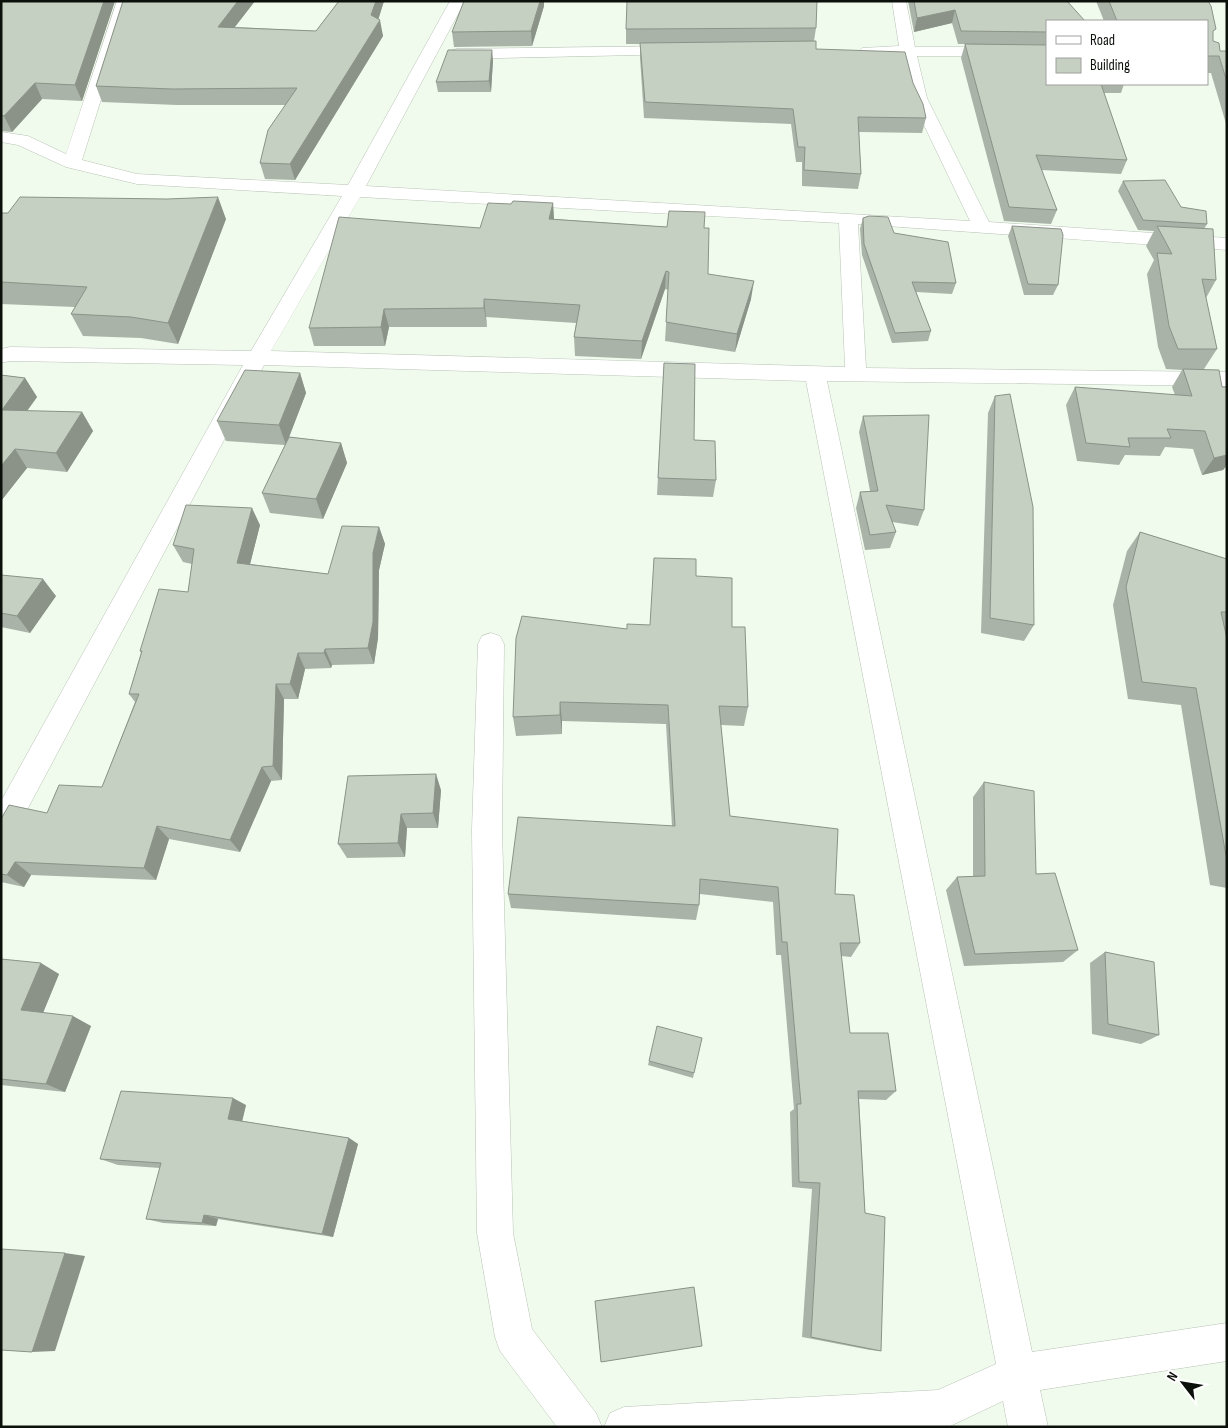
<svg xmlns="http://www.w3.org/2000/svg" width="1228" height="1428" viewBox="0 0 1228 1428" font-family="'Sofia Sans Condensed',sans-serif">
<rect width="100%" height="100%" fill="#f0fbed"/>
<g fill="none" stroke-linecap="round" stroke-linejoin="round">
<!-- street casing -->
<g stroke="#b8c3b5" stroke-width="1">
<path id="street" d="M117,1H132L82,160L137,174L348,185L450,1H465L366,186L970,221L911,98L901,56L862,54L860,51L862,48L899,46L892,1H906L915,47H1047V57L917,56L927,98L989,222L1227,238V250L858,224L866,368L1227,372V386L827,381L1032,1352L1227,1323V1361L1040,1390L1048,1427H1008L1003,1401L948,1427H604L610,1413L624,1407L938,1390L996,1364L806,381L264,365L11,840L1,843V801L243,365L10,361L1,363V349L10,347L251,351L342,196L137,184L66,167L18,145L1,142V132L28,136L66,154ZM360,197L839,223L845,367L271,351Z
M678,46L684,48L686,51L684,54L456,59L450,57L448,54L450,51L456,49Z
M491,633L500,636L504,644L502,830L513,1233L532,1329L596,1413L602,1427H557L500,1351L495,1337L477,1233L472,830L478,644L482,636Z"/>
</g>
<!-- street -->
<use href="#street" fill="#fff" fill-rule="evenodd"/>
</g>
<!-- wall -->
<path fill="#aab3a7" d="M1,1H115L82,101L42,99L12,132L1,131Z
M123,1H255L235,27L316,31L339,1H384L378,19L383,36L295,180L265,179L260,163L286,105H177L102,102L96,86Z
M908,1H1067L1047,21V84H1124L1121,93H1104L1127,160L1121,174L1041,170L1057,210L1051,224L1004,221L961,58L965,44H958L952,23L914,32Z
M1096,1H1208L1213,36V41L1220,51H1227V127L1211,73H1207V21H1104Z
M544,6L532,46L454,47L452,32Z
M816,28L814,41L816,49L913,83L926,118L922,133L859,132L861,174L858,189L802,186V162H796L791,124L644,118L640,58V44H626V29Z
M493,60L491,92H438L436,82Z
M1123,181L1181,207L1207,224L1204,229L1216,280L1206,298L1217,349L1204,369L1222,387H1227V465L1223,470L1202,475L1193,449L1165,447L1160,456L1125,455L1119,465L1077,461L1066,405L1075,387L1175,395L1172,387L1182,370L1166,369L1158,347L1147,274L1154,260L1146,246L1154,231L1138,230L1118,191Z
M553,203L554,219L667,227L704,228L708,274L751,299L735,352L665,341L668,290L665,289L641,359L575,356L574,337L576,323L486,317L487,327H389L385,346H314L309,328L480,228L511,204Z
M1,213H8L226,219L178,344L141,338L83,336L71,314L75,307L1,304Z
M863,218L894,233L956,283L952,294L916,292L931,331L928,341L892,343L862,255L860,229Z
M1012,226L1058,285L1053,295H1024L1008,236Z
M664,363L694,440L716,480L713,497L657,495Z
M300,373L306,393L289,437L341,443L347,463L323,519L270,513L262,493L285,445L226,441L217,421Z
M1,375L25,378L37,397L27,411L82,412L93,431L67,472L27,468L1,501Z
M995,396L1034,625L1024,641L981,633L988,413Z
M863,416L924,510L918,526L892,522L896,532L890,548L865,550L856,508L860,492L870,491L859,432Z
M260,525L250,564L328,574L379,527L385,544L379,570L378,638L374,664L332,665L331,668L305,669L298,699H284L282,780L271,781L240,852L169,839L156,880L31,875L24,887L1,882V819L47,813L102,787L135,702L129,694L141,653L140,651L188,592L192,564L183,562L173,545Z
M1140,532L1227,559V632L1225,631L1227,639V888L1210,885L1181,705L1128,699L1113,605L1127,551Z
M1,575L56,596L30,633L1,627Z
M696,576L732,627L748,707L744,726L721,725L730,816L835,894L860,943L851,957L841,956L850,1033L896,1091L886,1100L859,1099L865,1213L881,1351L870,1350L802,1337L812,1189L792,1187L790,1112L794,1109L781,955H776L773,902L700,894L699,905L696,920L511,908L508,894L672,826L666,724L562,721V734L516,736L513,717L627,629L650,625Z
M984,782L1036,874L1078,950L1063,962L964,966L946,890L957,877L973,876V797Z
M441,790L438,828H407L405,857L347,858L338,844Z
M1105,952L1159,1035L1141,1044L1092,1034L1090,963Z
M1,959L59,974L43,1013L91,1026L65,1092L1,1085Z
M649,1061L694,1073L693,1078L648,1065Z
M246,1105L242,1121L349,1138L358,1144L333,1237L218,1219L216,1226L163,1223L146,1219L160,1168L118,1165L100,1159Z"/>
<!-- shaded-wall -->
<path fill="#8b9288" d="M104,1H115L82,101L75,85Z
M238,1H255L223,42L218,27Z
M376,1H384L376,27L380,20L383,36L295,180L290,164L371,15Z
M540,1H544V6L532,46L531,31Z
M955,10L952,23L914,32L917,18Z
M492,50L493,60L491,92L489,81Z
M35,83L42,99L12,132L4,116Z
M218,197L226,219L178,344L168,323Z
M553,203L554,221L549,219Z
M666,271L665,289L641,359L642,341Z
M754,281L751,299L735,352L737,334Z
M484,299L486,317L487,327L484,308Z
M384,309L389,327L385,346L381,327Z
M300,373L306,393L286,445L279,425Z
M25,378L37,397L14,429L2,410Z
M82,412L93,431L67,472L56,453Z
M341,443L347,463L323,519L316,499Z
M15,449L27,468L1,501V466Z
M1227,455V465L1223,470L1202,475L1214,458Z
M252,508L260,525L246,580L237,563Z
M379,527L385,544L379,570L378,638L374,664L368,648L373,553Z
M43,579L56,596L30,633L17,616Z
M325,649L332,665L331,668L324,653Z
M298,653L305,669L298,699L290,684Z
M276,684L284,699L282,780L273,766Z
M560,702L562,721V734L560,715Z
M262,767L271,781L240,852L230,840Z
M436,774L441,790L438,828L433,813Z
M401,814L407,828L405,857L398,843Z
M157,826L169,839L156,880L144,868Z
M15,862L31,875L24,887L7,875Z
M41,963L59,974L40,1020L21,1010Z
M73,1016L91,1026L65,1092L46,1084Z
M233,1098L246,1105L241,1126L228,1119Z
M349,1138L358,1144L333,1237L322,1234Z
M204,1215L218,1219L216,1226L202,1223Z
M65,1253L85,1256L55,1351L32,1352Z"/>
<!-- building -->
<path fill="#c6d0c2" stroke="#8b9288" d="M1,1H104L75,85L35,83L4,116L1,115Z
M123,1H238L218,27L316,31L339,1H376L371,15L380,20L290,164L260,163L268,130L297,88L172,89L96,86Z
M464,1H540L531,31L452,32Z
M627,1H817L816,28L626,29Z
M914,1H1067L1085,21H1047V32L961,31L955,10L917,18Z
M1109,1H1208L1211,6L1216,29L1213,31V41L1219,43L1220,51H1227V82L1219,56H1207V21H1117Z
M816,41V49L905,52L913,83L923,104L926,118L858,117L861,174L804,170L805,147H798L793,109L645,102L640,43Z
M965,44L1047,45V84H1101L1127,160L1036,155L1057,210L1009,207Z
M448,50H492L489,81L436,82Z
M1165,180L1181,207L1206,211L1207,224L1143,220L1123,181Z
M20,197L167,199L218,197L168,323L131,317L71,314L87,287L1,282V213H8Z
M513,201L553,203L549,219L667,227L669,211L705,212L704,228H709L708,274L754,281L737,334L666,322L669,272L666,271L642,341L574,337L580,305L484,299V308L384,309L381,327L309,328L339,217L480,228L488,203L511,204Z
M869,216L888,217L894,233L948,242L956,283L912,282L931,331L895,333L864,244L863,218Z
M1012,226L1061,229L1063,235L1058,285L1028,284Z
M1157,226L1213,229L1216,280L1202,279L1217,349H1178L1169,326L1157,253L1172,254Z
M664,363L695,364L694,440L715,441L716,480L658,478Z
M1183,369L1219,370L1222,387H1227V455L1214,458L1205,431L1167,429L1171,438H1128L1130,447L1086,443L1075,387L1192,396Z
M245,370L300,373L279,425L217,421Z
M1,375L25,378L2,410L82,412L56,453L15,449L1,466Z
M1010,394L1033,507L1034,625L990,618L995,396Z
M929,415L924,510L886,505L896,532L870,535L860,492L878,491L863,416Z
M289,437L341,443L316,499L262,493Z
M186,505L252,508L237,563L328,574L342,526L379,527L373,553V622L368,648L325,649L324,653H298L290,684H276L273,766L262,767L230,840L157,826L144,868L15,862L7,875L1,874V819L9,805L47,813L59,785L102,787L139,694H129L142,651H140L159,589L188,592L194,549L173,545Z
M1140,532L1227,559V612H1221L1227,639V861L1196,688L1142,682L1126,587Z
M654,558L696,559V576L732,578V627H745L748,707L719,706L730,816L838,829L835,894L854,895L860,943H840L850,1033H888L896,1091H858L865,1213L885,1217L881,1351L811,1337L820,1183L799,1182L797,1104H801L787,942H782L778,887L700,879L699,905L508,894L518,817L675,826L668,705L560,702V715L513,717L516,638L522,616L627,629V624L650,625Z
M1,575L43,579L17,616L1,613Z
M436,774L433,813L401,814L398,843L338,844L348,776Z
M984,782L1034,791L1036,874L1055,873L1078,950L975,954L957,877L985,876Z
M1105,952L1154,962L1159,1035L1108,1024Z
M1,959L41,963L21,1010L73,1016L46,1084L1,1079Z
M657,1026L702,1038L694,1073L649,1061Z
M121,1091L233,1098L228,1119L349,1138L322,1234L204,1215L202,1223L146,1219L161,1163L100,1159Z
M1,1249L65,1253L32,1352L1,1350Z
M694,1287L702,1346L601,1362L595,1301Z"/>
<!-- border -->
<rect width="1228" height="1428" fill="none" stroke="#0c100b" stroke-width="5"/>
<!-- legend -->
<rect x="1046" y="20" width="162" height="65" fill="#ffffff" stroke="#9e9f9d"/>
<rect x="1056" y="36" width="25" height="8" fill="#ffffff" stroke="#9e9f9d"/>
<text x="1090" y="45" font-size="15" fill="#0c100b">Road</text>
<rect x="1056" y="58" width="25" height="15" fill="#c6d0c2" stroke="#9e9f9d"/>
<text x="1090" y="70" font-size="15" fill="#0c100b">Building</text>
<!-- north arrow -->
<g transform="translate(1183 1383) rotate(301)" stroke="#ffffff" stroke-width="4" paint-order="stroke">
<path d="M0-4L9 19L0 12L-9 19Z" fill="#0c100b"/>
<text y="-8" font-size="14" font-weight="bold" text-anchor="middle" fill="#0c100b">N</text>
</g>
</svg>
